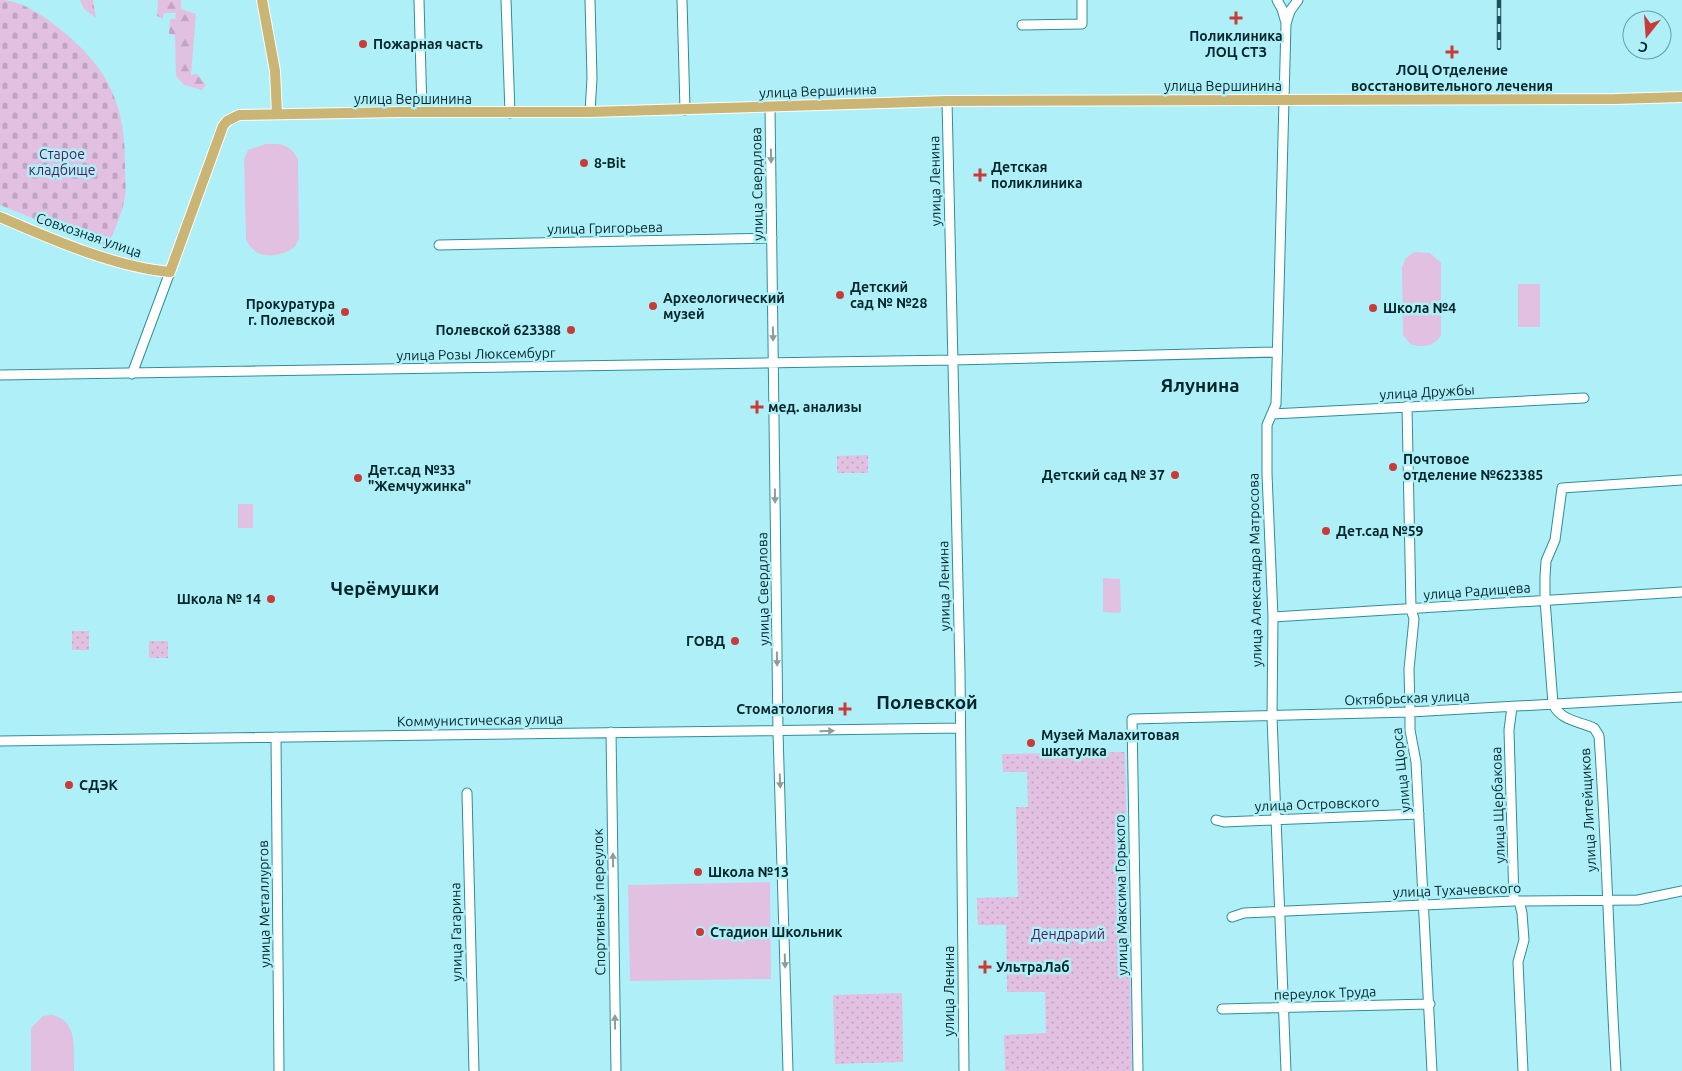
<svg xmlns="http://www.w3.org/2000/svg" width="1682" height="1071" viewBox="0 0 1682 1071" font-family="Ubuntu,sans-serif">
<defs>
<pattern id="grass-tufts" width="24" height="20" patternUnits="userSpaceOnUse" patternTransform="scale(1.25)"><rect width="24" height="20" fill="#e2c0e2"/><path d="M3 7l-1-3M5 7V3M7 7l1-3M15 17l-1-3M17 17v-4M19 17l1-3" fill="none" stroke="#c0a5c2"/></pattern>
<pattern id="forest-firs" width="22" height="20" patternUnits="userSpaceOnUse" patternTransform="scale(1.25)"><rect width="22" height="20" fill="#e2c0e2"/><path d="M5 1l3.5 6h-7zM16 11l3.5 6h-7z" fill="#c0a5c2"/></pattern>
<pattern id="cemetery-stones" width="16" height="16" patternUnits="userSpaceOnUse" patternTransform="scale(1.25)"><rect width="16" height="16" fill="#e2c0e2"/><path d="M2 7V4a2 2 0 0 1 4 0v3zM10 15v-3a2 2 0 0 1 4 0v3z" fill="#c0a5c2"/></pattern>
<pattern id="park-dots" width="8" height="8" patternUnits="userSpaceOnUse" patternTransform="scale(1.25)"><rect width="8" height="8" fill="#e2c0e2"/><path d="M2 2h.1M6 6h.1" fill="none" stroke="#c0a5c2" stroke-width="1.8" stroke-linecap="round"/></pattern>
</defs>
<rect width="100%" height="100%" fill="#aff0f8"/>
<!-- grass -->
<path fill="url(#grass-tufts)" d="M80,0H93L96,18L84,9Z"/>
<!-- forest -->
<path fill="url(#forest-firs)" d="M158,0H181V9L196,14L191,75L197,74L206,85L202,90L184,85L176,76L175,35L169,34L170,19H175L176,13H164L163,19L157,16Z"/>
<!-- cemetery -->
<path fill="url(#cemetery-stones)" d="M0,0C21,0 44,16 60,29C109,68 126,106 125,168C125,178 127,191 124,202C121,217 113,233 107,248L0,205Z"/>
<!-- park -->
<path fill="url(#park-dots)" d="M868,455V473H837V456Z
M72,631H89V650H72Z
M149,641H168V658H149Z
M1125,752L1132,1071H1005L1004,1035L1046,1033L1045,992H1007L1006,925H978L977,898L1018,897L1016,807H1028L1027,772H1003L1002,754Z
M902,993L903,1062L835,1064L833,995Z"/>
<!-- pitch -->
<path fill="#e2c0e2" d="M266,144C281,143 292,145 298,160L299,238L295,247C279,258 255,261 246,239L244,159L248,150Z
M1414,252L1430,253L1441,263V335C1435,347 1422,348 1410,344L1403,335L1402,267L1406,258Z
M1518,284H1540V327H1518Z
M238,504H253V528H238Z
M1103,578L1120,579L1121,611L1119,613L1103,612Z
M770,882L771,979L630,981L628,885Z
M52,1015C79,1021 73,1049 74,1071H31V1028L43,1016Z"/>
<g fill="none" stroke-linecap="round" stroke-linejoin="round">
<!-- minor casing -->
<g stroke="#2f8e99" stroke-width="11">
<path id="minor" d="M419,0L422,112
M506,0L510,113
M682,0L685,110
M1277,0L1282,9L1286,23
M1022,25L1082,24V0
M947,101L960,671L964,1071
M770,107L778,732L788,1071
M590,112L592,78L590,0
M439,245L772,238
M132,374L170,272
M0,375L953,360L1277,352
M1407,406L1411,609L1414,619L1409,669L1410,712V730L1416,762L1432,1071
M1272,414L1584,398
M1273,617L1682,592
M1512,707L1509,730L1514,901
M611,732L616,1071
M276,737L279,1071
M0,741L960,728
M467,793L474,1071
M1216,820L1224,822L1419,814
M1519,901L1522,913L1524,940L1518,962L1523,1071
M1232,917L1244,913L1514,901L1638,900L1682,891
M1222,1009L1430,1004
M1138,1071L1132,719L1410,712L1682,697
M1286,1071L1272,717L1273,617L1267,474V425L1276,404L1286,24L1290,11L1298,0
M1616,1071C1609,959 1607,848 1599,736L1594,728C1578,721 1561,721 1553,704L1545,600V577L1546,561L1555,540L1562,488L1682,480"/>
</g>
<!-- major casing -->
<g stroke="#fff" stroke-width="12">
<path id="major" d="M262,0L275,71L277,114
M0,217C51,239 114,267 170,272L223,126L227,121L239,115L400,112H590L947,101L1615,99L1682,97"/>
</g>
<!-- minor -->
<use href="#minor" stroke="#fff" stroke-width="9"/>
<!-- major -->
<use href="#major" stroke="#cbb574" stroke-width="10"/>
<!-- rail casing -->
<g stroke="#224d53" stroke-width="4.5">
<path id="rail" d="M1499,48V0"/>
</g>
<!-- rail -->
<use href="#rail" stroke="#aff0f8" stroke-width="2.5" stroke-dasharray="8" stroke-linecap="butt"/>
</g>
<!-- one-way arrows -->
<defs><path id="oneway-solid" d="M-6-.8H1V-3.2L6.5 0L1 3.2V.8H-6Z" transform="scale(1.25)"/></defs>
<g fill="#8c9d9f">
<use href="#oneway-solid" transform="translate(771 156) rotate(89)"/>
<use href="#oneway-solid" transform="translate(773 334) rotate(89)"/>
<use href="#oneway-solid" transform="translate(775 496) rotate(89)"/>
<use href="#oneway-solid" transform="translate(777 659) rotate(89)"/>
<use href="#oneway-solid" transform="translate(827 731) rotate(-1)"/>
<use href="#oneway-solid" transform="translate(780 781) rotate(88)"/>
<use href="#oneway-solid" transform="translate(613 860) rotate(-91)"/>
<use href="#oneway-solid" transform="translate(785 961) rotate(88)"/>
<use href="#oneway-solid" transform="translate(615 1022) rotate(-91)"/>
</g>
<!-- markers -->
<g fill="#c93b38" stroke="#aff0f8" stroke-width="2">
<path d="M1233.5 10.5h5v5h5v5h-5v5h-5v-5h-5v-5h5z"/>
<circle cx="363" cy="44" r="5"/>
<path d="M1449.5 44.5h5v5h5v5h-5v5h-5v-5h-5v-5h5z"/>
<circle cx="584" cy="163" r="5"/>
<path d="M977.5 167.5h5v5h5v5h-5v5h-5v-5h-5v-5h5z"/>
<circle cx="840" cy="295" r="5"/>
<circle cx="653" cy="306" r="5"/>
<circle cx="1373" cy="308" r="5"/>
<circle cx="345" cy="312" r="5"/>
<circle cx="571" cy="330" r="5"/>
<path d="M754.5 399.5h5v5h5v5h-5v5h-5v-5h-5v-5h5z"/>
<circle cx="1393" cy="467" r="5"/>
<circle cx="1175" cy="475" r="5"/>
<circle cx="358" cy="478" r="5"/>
<circle cx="1326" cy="531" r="5"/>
<circle cx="271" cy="599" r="5"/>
<circle cx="735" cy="641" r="5"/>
<path d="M842.5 701.5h5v5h5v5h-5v5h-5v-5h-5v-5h5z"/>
<circle cx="1031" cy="743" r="5"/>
<circle cx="69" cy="785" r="5"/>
<circle cx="698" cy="872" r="5"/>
<circle cx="700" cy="932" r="5"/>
<path d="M982.5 959.5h5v5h5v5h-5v5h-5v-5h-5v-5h5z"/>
</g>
<g text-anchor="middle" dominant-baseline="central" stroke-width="5" stroke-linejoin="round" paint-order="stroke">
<!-- poi labels -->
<g font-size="14" font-weight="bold" fill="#00252a" stroke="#aff0f8" text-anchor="start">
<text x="1236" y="36" text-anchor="middle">Поликлиника<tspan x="1236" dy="16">ЛОЦ СТЗ</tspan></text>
<text x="373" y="44">Пожарная часть</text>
<text x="1452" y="70" text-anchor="middle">ЛОЦ Отделение<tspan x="1452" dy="16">восстановительного лечения</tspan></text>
<text x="594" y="163">8-Bit</text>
<text x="991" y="167">Детская<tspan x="991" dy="16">поликлиника</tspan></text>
<text x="850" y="287">Детский<tspan x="850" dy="16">сад № №28</tspan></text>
<text x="663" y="298">Археологический<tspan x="663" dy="16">музей</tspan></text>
<text x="335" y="304" text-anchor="end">Прокуратура<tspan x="335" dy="16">г. Полевской</tspan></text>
<text x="1383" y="308">Школа №4</text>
<text x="561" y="330" text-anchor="end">Полевской 623388</text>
<text x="768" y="407">мед. анализы</text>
<text x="1403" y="459">Почтовое<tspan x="1403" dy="16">отделение №623385</tspan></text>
<text x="368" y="470">Дет.сад №33<tspan x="368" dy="16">"Жемчужинка"</tspan></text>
<text x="1165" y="475" text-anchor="end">Детский сад № 37</text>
<text x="1336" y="531">Дет.сад №59</text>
<text x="261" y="599" text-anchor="end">Школа № 14</text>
<text x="725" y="641" text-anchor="end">ГОВД</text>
<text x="834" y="709" text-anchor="end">Стоматология</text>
<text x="1041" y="735">Музей Малахитовая<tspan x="1041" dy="16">шкатулка</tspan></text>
<text x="79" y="785">СДЭК</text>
<text x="708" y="872">Школа №13</text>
<text x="710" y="932">Стадион Школьник</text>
<text x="996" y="967">УльтраЛаб</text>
</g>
<!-- street labels -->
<g font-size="14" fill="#00252a" stroke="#aff0f8">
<text x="1223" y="86">улица Вершинина</text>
<text transform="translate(818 91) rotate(-2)">улица Вершинина</text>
<text x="413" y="99">улица Вершинина</text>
<text transform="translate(935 181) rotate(-91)">улица Ленина</text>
<text transform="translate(757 184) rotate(-91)">улица Свердлова</text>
<text transform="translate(605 228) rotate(-1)">улица Григорьева</text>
<text transform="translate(89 235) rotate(19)">Совхозная улица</text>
<text transform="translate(476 354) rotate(-1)">улица Розы Люксембург</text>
<text transform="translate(1427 392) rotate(-3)">улица Дружбы</text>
<text transform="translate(1255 570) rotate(-91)">улица Александра Матросова</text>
<text transform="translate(944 586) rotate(-91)">улица Ленина</text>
<text transform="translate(763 589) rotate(-91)">улица Свердлова</text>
<text transform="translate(1477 591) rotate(-4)">улица Радищева</text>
<text transform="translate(1407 698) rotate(-2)">Октябрьская улица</text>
<text transform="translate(480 720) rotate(-1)">Коммунистическая улица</text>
<text transform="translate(1401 770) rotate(-96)">улица Щорса</text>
<text transform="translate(1317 804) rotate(-2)">улица Островского</text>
<text transform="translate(1498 805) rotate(-92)">улица Щербакова</text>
<text transform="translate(1588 810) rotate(-93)">улица Литейщиков</text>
<text transform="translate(1457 890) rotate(-2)">улица Тухачевского</text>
<text transform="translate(1121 895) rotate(-91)">улица Максима Горького</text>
<text transform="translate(599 902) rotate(-91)">Спортивный переулок</text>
<text transform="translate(264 904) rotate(-91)">улица Металлургов</text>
<text transform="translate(456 932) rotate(-91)">улица Гагарина</text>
<text transform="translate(949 991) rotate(-90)">улица Ленина</text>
<text transform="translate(1325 993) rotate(-2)">переулок Труда</text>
</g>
<!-- park labels -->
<g font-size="14" fill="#561858" stroke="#aff0f8">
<text x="62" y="154">Старое<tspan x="62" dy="16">кладбище</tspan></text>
<text x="1068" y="934">Дендрарий</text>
</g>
<!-- district labels -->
<g font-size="19" font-weight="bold" fill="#00252a" stroke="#aff0f8">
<text x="1200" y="385">Ялунина</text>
<text x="385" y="588">Черёмушки</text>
<text x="927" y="702">Полевской</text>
</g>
</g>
<!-- north arrow -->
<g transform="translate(1647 35) rotate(197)"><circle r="24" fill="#aff0f8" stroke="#699fa6"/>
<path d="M0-4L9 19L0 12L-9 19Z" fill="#c93b38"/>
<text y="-8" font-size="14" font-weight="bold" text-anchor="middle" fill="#00252a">С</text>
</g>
</svg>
